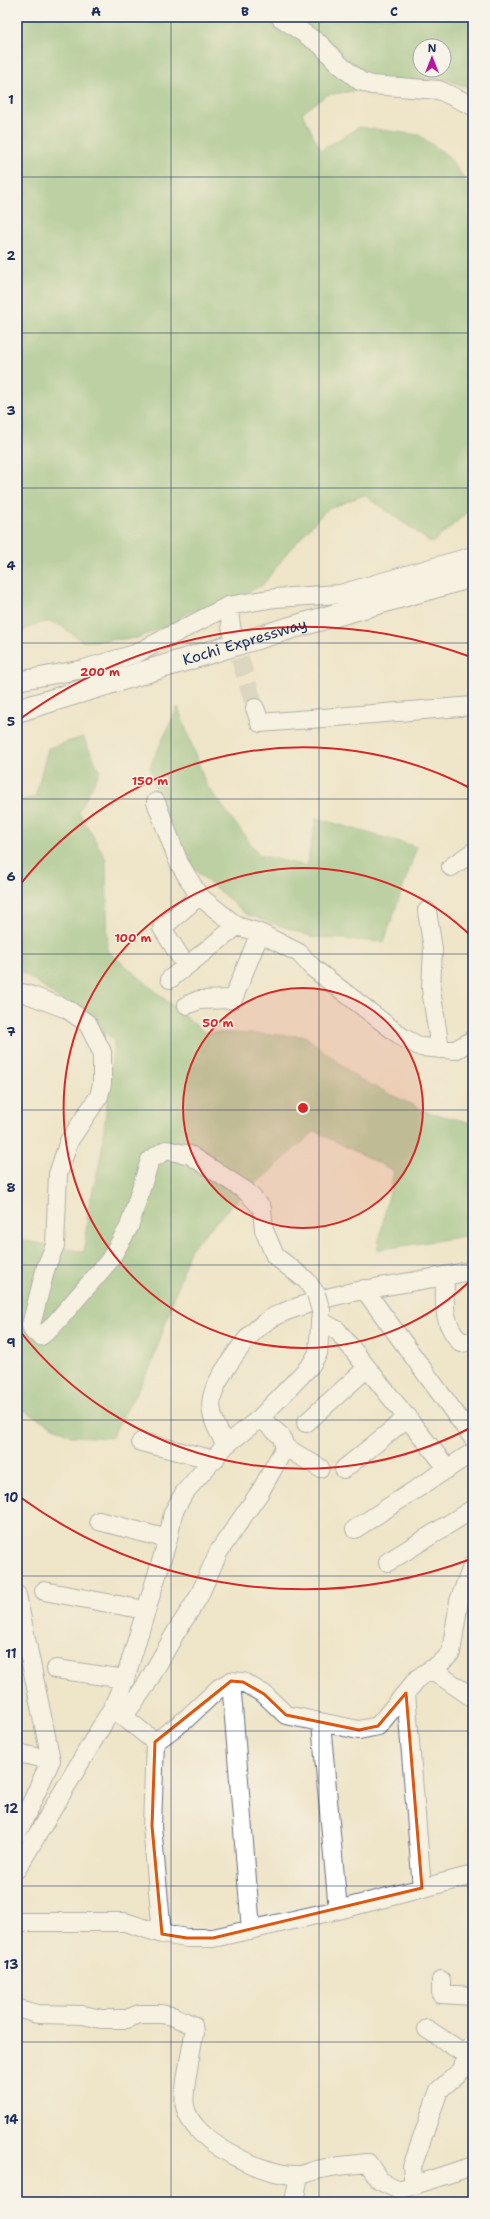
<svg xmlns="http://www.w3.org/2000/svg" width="490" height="2219" viewBox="0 0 490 2219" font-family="'Shantell Sans',sans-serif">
<rect width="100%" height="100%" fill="#f7f3e8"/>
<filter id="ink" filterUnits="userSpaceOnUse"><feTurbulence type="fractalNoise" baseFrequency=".025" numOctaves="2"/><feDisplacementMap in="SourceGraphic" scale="8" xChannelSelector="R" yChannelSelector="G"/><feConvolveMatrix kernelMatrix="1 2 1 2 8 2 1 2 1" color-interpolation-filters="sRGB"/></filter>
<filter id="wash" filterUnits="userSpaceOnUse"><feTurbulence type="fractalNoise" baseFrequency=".012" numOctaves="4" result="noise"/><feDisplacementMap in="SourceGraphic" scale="16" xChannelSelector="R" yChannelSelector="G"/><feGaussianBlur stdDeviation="0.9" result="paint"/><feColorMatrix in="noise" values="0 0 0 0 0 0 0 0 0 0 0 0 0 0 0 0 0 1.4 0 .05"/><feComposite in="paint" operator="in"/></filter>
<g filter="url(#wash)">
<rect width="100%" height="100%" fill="#efe5c9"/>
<!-- forest -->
<path fill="#7fb674" stroke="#4d7269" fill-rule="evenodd" d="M17,17H473V89L444,79L393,81L354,91L327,95L302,113L321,150L359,127L419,135L448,156L473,191V502L467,513L432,543L364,495L326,510L287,553L263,585L221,605L189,612L169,625L137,638L83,642C54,620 50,615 17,634ZM420,46H444V70H420Z
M178,707L206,784L259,855L307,866L316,818L417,847L384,942L313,937L246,914L169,848L150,766Z
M83,737L100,771L79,812L106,859L108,951L204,1032L305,1036L359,1079L427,1112L473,1123V1235L377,1250L394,1171L315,1131L228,1209L190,1250L151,1366L111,1438L71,1436L17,1407V1239L84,1252L88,1210L101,1156L114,1040L25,974L17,972V801L35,797L48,748Z"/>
</g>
<g filter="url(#ink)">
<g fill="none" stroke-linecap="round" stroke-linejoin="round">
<!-- street-tunnel -->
<path stroke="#c5c1b4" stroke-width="18" stroke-dasharray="18 9" stroke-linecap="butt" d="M232,632L255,708"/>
<!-- street casing -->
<g stroke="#656f83" stroke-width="20">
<path id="street" d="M280,17L321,45L339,64L360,81L372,85L439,90L473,106
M228,606L232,632
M17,681L84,669L135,654L228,606L275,598L340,594L473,556
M255,708L260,723L473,706
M156,802L179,863L199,896L237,926L260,933L299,953L313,968L402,1037L421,1047L455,1050L473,1040
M451,867L473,852
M427,911L433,949L431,989L440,1049
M186,966L162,928L199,896
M170,979L237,926
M17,992L27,994L67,1009L88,1024L102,1052V1084L99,1096L69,1141L58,1174L55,1245L46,1267L31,1325L33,1331L41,1336L51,1328L109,1261L129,1227L150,1160L166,1150L190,1155L246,1191L262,1208L264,1230L275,1256L306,1280L316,1294
M187,1005L199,1000L233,999L260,933
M445,1277C445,1305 441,1320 461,1343L473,1341
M364,1289L473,1438
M320,1321L337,1330L448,1469
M306,1423L367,1368
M141,1442L215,1460
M226,1445C206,1411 206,1398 228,1365C237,1351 249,1334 263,1324C277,1313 293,1309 310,1303C363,1286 419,1283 473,1270
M285,1447L320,1468
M344,1469L408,1417
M99,1521L168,1539
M355,1529L473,1452
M388,1562L473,1509
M44,1591L145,1610
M17,1595L51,1760L17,1834
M56,1669L125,1679
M431,1669L473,1698
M231,1681L251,1930
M406,1693L422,1888
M114,1709L155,1742
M124,1716L146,1685L176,1632L198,1598L219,1551L260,1492L285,1447L281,1436L260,1418
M321,1723L338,1910
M155,1742L185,1720L219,1688L231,1681L243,1682L264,1694L286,1715L359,1730L378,1726L418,1678L442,1662L451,1653L459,1601L473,1564
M155,1742L152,1826L162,1934
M17,1753L51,1760
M17,1869L113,1707L125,1679L168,1539L173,1513L184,1493L226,1445L260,1418L311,1365L318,1353L321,1311
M17,1922H125L162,1934L187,1938H213L338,1910L473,1875
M441,1980V1994L473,1996
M17,2008L37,2014L83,2015L101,2019H127L139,2014H161L172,2016L193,2025L194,2033C192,2049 182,2092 185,2106C191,2142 266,2177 299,2175C305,2175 311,2171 317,2170C333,2166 351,2165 368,2163L380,2181L399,2190L473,2166
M427,2029L465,2054
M414,2185L412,2167L439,2090L462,2070L468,2048L473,2045
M294,2202L299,2175"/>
</g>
<!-- highway casing -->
<g stroke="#656f83" stroke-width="24">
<g id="highway">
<path id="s1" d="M17,711L290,628L473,576"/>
</g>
</g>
<!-- street -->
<use href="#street" stroke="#fff" stroke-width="18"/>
<!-- highway -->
<use href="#highway" stroke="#fff" stroke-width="22"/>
<!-- street-bridge casing -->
<g stroke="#656f83" stroke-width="20" stroke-linecap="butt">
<path id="street-bridge" d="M316,1294L321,1311"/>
</g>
<!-- street-bridge -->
<use href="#street-bridge" stroke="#fff" stroke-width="18"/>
</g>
</g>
<!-- marked area -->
<path d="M0 0H490V2219H0ZM231,1681L243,1682L264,1694L286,1715L359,1730L378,1726L406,1693L422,1888L213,1938H187L162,1934L152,1826L155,1742Z" fill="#efe5c9" fill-opacity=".55" fill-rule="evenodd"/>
<path fill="none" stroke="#de5710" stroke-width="3" stroke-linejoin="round" d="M231,1681L243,1682L264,1694L286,1715L359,1730L378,1726L406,1693L422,1888L213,1938H187L162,1934L152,1826L155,1742Z"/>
<!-- grid -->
<path fill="none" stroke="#1b2f5e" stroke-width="1" stroke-opacity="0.55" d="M171,17V2202M319,17V2202M17,177H473M17,333H473M17,488H473M17,643H473M17,799H473M17,954H473M17,1110H473M17,1265H473M17,1420H473M17,1576H473M17,1731H473M17,1886H473M17,2042H473"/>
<!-- distance rings -->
<circle cx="303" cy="1108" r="120" fill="#d62828" fill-opacity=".12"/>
<g fill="none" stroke="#d62828" stroke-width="2">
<circle cx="303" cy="1108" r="120"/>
<path d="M473 1278A240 240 0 1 1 473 938"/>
<path d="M472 1427A361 361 0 0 1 19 1330M19 886A361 361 0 0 1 472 789"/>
<path d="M471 1559A481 481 0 0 1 20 1497M20 719A481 481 0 0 1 471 657"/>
</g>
<g text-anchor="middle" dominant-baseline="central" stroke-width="3" stroke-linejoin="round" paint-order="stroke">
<!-- street labels -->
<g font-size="15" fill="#1b2f5e" stroke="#f7f3e8">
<text stroke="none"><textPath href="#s1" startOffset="238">Kochi Expressway</textPath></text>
</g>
</g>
<circle cx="303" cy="1108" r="6" fill="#d62828" stroke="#f7f3e8" stroke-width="2"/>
<g font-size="12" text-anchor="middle" font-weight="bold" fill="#d62828" stroke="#f7f3e8" stroke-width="3" stroke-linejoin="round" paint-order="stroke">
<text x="100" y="676">200 m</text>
<text x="150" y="785">150 m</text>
<text x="133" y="942">100 m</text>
<text x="218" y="1027">50 m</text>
</g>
<!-- margin -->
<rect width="490" height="2219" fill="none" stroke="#f7f3e8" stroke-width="44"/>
<!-- north arrow -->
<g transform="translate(432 58)"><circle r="19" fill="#f7f3e8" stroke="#9fa5b1"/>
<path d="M0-3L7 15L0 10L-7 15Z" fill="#b5179e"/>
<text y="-6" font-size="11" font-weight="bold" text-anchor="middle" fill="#1b2f5e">N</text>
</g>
<rect x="22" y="22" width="446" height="2175" fill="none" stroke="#1b2f5e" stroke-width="1.5"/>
<g font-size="13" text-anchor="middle" font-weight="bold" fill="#1b2f5e">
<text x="96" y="16">A</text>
<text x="245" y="16">B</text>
<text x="394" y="16">C</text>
<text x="11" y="104">1</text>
<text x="11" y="260">2</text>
<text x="11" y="415">3</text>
<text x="11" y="570">4</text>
<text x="11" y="726">5</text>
<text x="11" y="881">6</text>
<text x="11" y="1036">7</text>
<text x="11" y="1192">8</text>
<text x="11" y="1347">9</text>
<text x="11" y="1502">10</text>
<text x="11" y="1658">11</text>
<text x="11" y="1813">12</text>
<text x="11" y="1969">13</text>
<text x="11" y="2124">14</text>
</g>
</svg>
